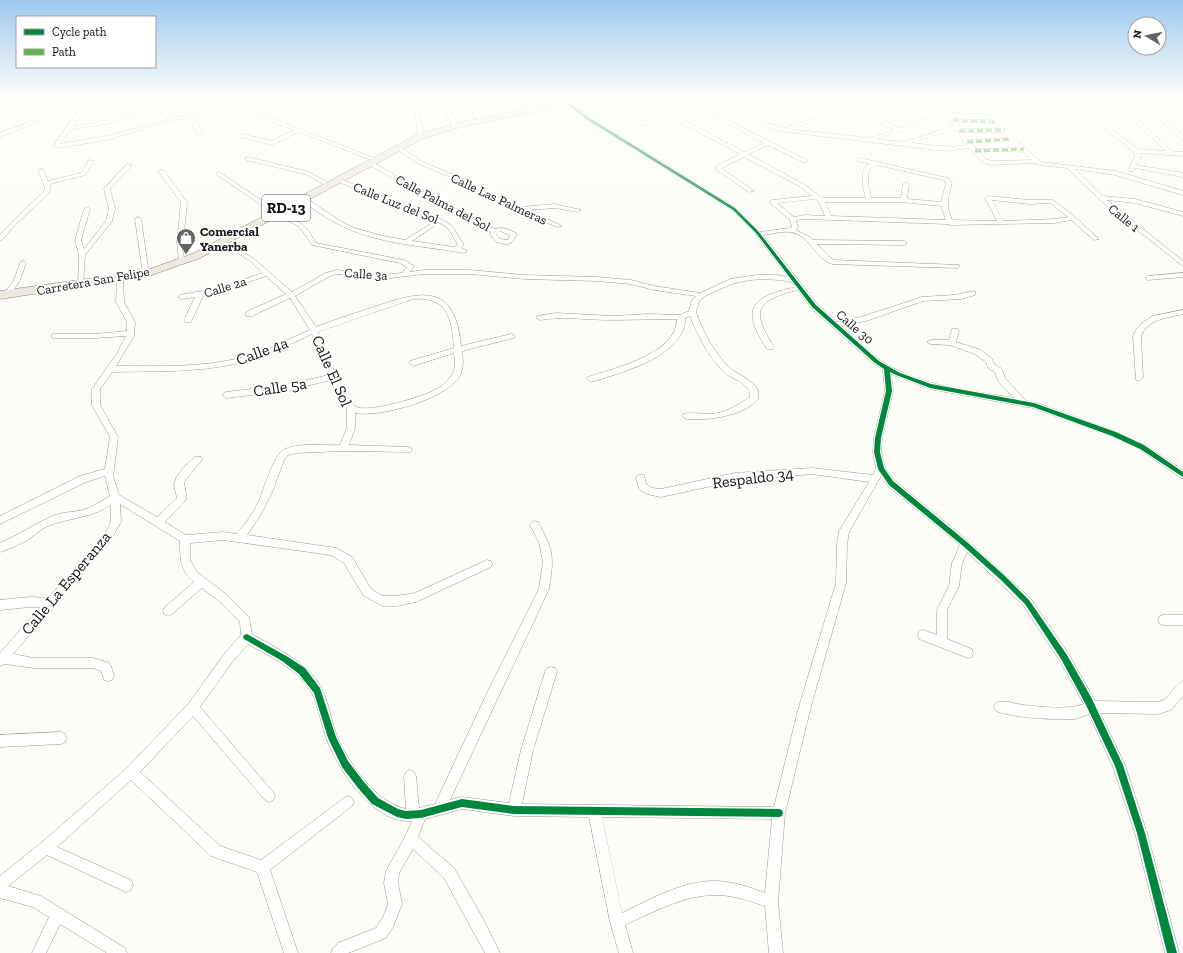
<svg xmlns="http://www.w3.org/2000/svg" width="1183" height="953" viewBox="0 0 1183 953" font-family="'Zilla Slab',serif">
<rect width="100%" height="100%" fill="#fdfcf7"/>
<g fill="none" stroke-linecap="round" stroke-linejoin="round">
<!-- minor casing -->
<g stroke="#979795" stroke-width="1">
<path id="minor" d="M15,98H19L21,107L0,121V117L16,106Z
M87,98H92L84,110C104,106 123,98 144,98L146,102L179,117L223,109L193,98H200L228,108L283,98H294L246,108L379,160L374,161L299,132L272,145L240,137L239,136L242,134L271,141L294,130L240,109L194,117L203,133L200,135L197,133L189,118L165,122L111,139L59,148L54,145ZM139,99L142,104L150,108L109,120L73,127L82,113L105,109ZM155,110L173,118L111,135L60,144L70,130L110,123Z
M329,98H335L309,112L304,111Z
M342,98H348L364,106L360,107Z
M421,98H431L418,102L424,136L421,138L418,136L413,101Z
M438,98H443L459,126L458,127H454Z
M464,98H469L473,105L486,103V105L475,108L484,121L483,122H479Z
M521,98H526L537,110V112H533Z
M637,98H648L647,100L744,152L764,143L677,98H683L807,160V162H803L768,145L748,154L805,185L822,198H866C863,187 860,176 866,166L870,164L858,161V159L860,158L948,178L952,183C948,197 946,206 952,220L997,221L985,198L988,196L1029,200H1053L1075,217L1099,239L1094,240L1071,220L1055,223L950,225L947,224L805,219L796,220L798,227L796,230L810,237L813,240L904,241L907,243L904,245L817,244L833,260L959,265V267L957,268L832,264C815,259 810,235 791,232C783,231 771,234 763,235L817,304L837,322L861,317L922,297L954,295L975,291V295L961,299L923,301L866,321L841,326C854,337 866,351 880,360C919,387 969,390 1014,398L998,381L995,372L988,368L986,362L975,354L950,345L931,344L927,342L931,340H949L952,329H958L959,331L956,342L981,350L992,359L994,364L1002,369L1005,378L1026,401L1037,403L1117,432L1145,445L1183,470V479L1139,449L1111,436L1033,408L930,389L891,374L893,391L882,438L881,452L885,468L894,480L968,541L1031,599L1068,653L1095,701L1158,702C1170,700 1172,686 1183,681V696L1171,710L1158,714L1100,713L1125,765L1147,833L1179,953H1165L1135,833L1113,767L1089,714C1084,716 1079,718 1074,719C1056,720 1012,718 996,711L994,707L996,703C1004,699 1015,704 1024,705C1042,707 1068,710 1084,704L1060,661L1023,605L967,552L962,563L959,586L947,610V639L972,649L973,653L972,657L968,658L919,639L918,635L919,631L923,630L937,635V610L949,586L952,563L960,545L888,486L881,476L849,532L847,544L846,583L810,710L785,813L778,902L783,953H769L765,906C749,901 733,895 716,895C684,895 653,912 625,925L633,953H619L610,922L589,817L514,816L462,809L425,819L418,837L454,868L482,917L500,953H485L444,878L413,849L399,873L398,883L402,904L393,927L386,938L348,953H331L333,948L338,943L376,928L383,917L388,904L384,883L386,871L406,835L412,821C373,824 339,771 327,740C321,725 319,707 312,693C298,669 271,657 248,644L233,661L200,707L273,792L275,796L273,800L269,802L265,800L193,716L140,772L220,846L261,860L344,798L348,796L352,798L354,802L352,806L270,870L298,953H284L257,872L211,856L131,780L57,847L131,880L133,885L131,890L126,892L47,855L8,886L41,896L125,948L127,953H107L60,924L46,953H32L49,917L33,907L0,898V876L41,843L127,768L189,703L225,653L241,635L240,622L219,601L202,588L172,614L168,616L164,614L163,611L164,608L194,582C180,571 180,557 180,541L120,504L121,522L109,543L13,654L34,658H93L110,663L114,676L112,680L108,681L104,680L101,671L93,668H34L5,664L0,666V653L40,607H30L0,610V600L30,597L48,598L103,537L111,522V505C90,519 68,517 46,527C39,530 33,537 26,541C18,545 9,549 0,552V543C19,535 36,523 55,515C64,512 74,512 83,510C93,507 101,501 110,496L105,476L86,482L0,524V516L80,476L105,469L110,437L92,405V389L118,352L126,336L95,338H52V334H95L127,331V322L116,302L117,279L120,277L123,279L124,302L135,322L134,336L116,366C158,366 203,368 244,357C267,351 288,339 310,330L290,298L252,316H246V312L286,294L266,276L228,289L203,296L191,322H185L184,320L195,297L182,299L178,297L180,295L223,287L262,273L249,260L221,243V241L223,240L253,258L292,292L326,273L337,270L382,275L402,273L407,267L400,263L312,245L303,232L298,226L275,214L217,175V173L219,172L279,212L302,224L308,230L316,243L404,260L414,266L410,272L424,270H470L524,275L597,277L631,280L654,286L701,293L730,279L757,275H777L788,277L755,233L732,210L585,119L565,102L569,101L588,116L639,100ZM642,102L740,154L716,166L715,169L749,192L754,191L721,168L744,157L801,187L812,196L772,200L769,202L790,220L792,227L790,228L760,232L736,208L591,118L617,110L642,125H646V123L622,108ZM877,165L944,180L946,183L941,202L907,199L909,184L906,182L903,184L901,198H871C869,188 866,178 870,168ZM816,199L819,202L825,216L805,215L794,217L777,203ZM992,200L1029,204L1050,203L1068,217L1055,219L1003,221ZM825,202H901L941,206L946,220L831,216ZM337,274L382,279L424,274H470L524,279L597,281L631,284L654,290L696,296L692,300L689,311L680,315L648,314L613,316L556,313L537,316L536,318L540,320C564,316 588,320 612,320C634,320 655,319 677,319C677,354 615,368 588,377L587,379L591,382C618,374 676,358 684,327C685,325 685,321 685,318L690,316C698,336 710,361 728,375C736,380 752,386 750,397C738,405 724,414 709,414C700,414 691,412 683,414L682,416C685,420 691,419 696,419C714,420 746,414 758,399C762,384 744,378 734,371C728,367 721,359 717,353C708,341 701,326 696,312C697,308 698,303 700,300C704,296 711,293 716,291C741,278 764,277 792,282L796,287C751,297 740,308 767,349H773L774,347C750,310 756,300 798,290L811,308L874,364L883,369L885,391L874,438L873,452L876,469L873,475L812,468L735,473L661,489L652,488L646,484L644,475H638L636,478L639,489L647,494L661,497L735,481L812,474L869,482L839,531L837,544L836,583L798,710L774,807L522,804L533,750L557,672L555,668L551,667L547,668L545,672L521,750L509,803L462,797L450,800L549,589C554,557 554,551 538,522L535,521L532,522L530,525L539,542L543,562L539,589L489,689L435,804L419,808L416,776L414,772L410,770L406,772L404,776L406,809C375,802 349,764 337,736C331,721 329,702 321,687C306,661 277,649 252,634L249,617L227,595L197,572L190,560V543L223,540L331,555L344,563L363,595L382,606H397L416,602L491,567L492,564L491,561L487,560L415,593L397,596H383L371,589L352,557L336,548L247,535L260,516L273,490L284,460L288,455L296,453L343,451L411,452L412,450L411,448L408,447L349,445L355,428V413C379,418 446,399 459,377C464,369 463,360 462,351L514,338L515,336L511,334L461,346C455,284 424,290 377,306C356,313 336,319 316,327L295,296L330,276ZM413,299C448,296 452,319 454,348L410,361L409,363L413,366L454,353C455,361 456,369 451,376C447,382 441,387 435,390C421,397 370,413 356,407C344,401 324,346 318,332ZM312,334L329,375L285,385L226,392L222,395L226,398L285,391L331,380L336,393L347,408V428L340,445C322,446 302,442 285,449C274,453 264,489 259,501C253,513 246,524 236,534L223,532L186,535L165,522L186,500V494L184,482L201,461L202,459L201,457H195L183,468L176,478L174,485L177,498L157,517L119,495L113,476L118,437L100,405V389L112,372C157,371 203,373 247,361C269,355 290,344 312,334ZM602,817L772,819L765,893C750,887 734,882 717,881C684,880 651,899 622,913Z
M767,98H775L746,109L767,123L786,128V127L850,107L834,98H840L854,105L877,98H885L858,107L899,128L947,112L942,98H946L951,109L989,111L984,98H989L998,121L1014,138L1041,162L1116,171L1183,191V195L1115,175L1075,169L1103,196L1135,199L1183,212V216L1135,203L1107,200L1183,261V266L1109,208L1067,168L1039,165L1035,163L991,165L981,161L969,148L950,151L937,150L778,131L763,125L742,111L741,108L745,105ZM853,109L894,130L870,138L790,129ZM952,112L991,114L993,120L955,119ZM948,115L953,126L904,142L877,139ZM956,122L995,123L1000,129H961ZM955,129L967,145L950,147L911,143ZM963,132H1003L1008,138L968,140ZM1011,141L1018,148L976,149L971,143ZM1022,151L1032,160L992,161L985,159L979,152Z
M1058,98H1062L1064,104L1088,105V98H1092L1093,105L1119,106L1117,98H1121L1124,106L1147,107L1143,98H1148L1152,107L1183,108V110H1155L1183,135V140L1149,110L1126,109L1173,152H1183V156L1140,153L1141,156L1136,165L1183,173V177L1135,168L1133,171H1129L1128,170L1135,156L1134,152L1108,131L1089,108L1060,106ZM1095,108L1120,109L1166,151L1138,149L1112,129Z
M1180,98H1183V100Z
M33,121L38,122L0,137V133Z
M397,145L423,162L466,180L492,195L521,207L555,204L581,210L578,212L555,208L528,210L562,226L557,227L488,197L462,182L419,164L395,148V146Z
M248,157L309,172L332,185L327,186L305,174L246,160L245,159Z
M89,160L94,161L85,175L50,184L51,187L49,193L17,223L2,240L0,241V235L13,221L44,191L45,187L38,170L39,169H43L48,181L81,173Z
M368,162H372L420,190L495,229C502,226 509,230 516,233L517,234C511,246 509,245 496,242L490,234L491,232L416,192L368,164ZM500,231L510,235L508,240L500,239L496,234Z
M127,164L132,165L110,189L115,208L112,221L85,255L83,285L82,286H78L79,255L75,240L84,209L87,207L90,209L81,240L84,249L106,221L109,208L104,189Z
M159,170H163L187,202L183,243L184,262L182,263L179,261L177,243L181,202L158,171Z
M336,179H340L441,219L452,226L464,245L461,248L467,251L464,253C412,244 363,244 318,212C312,208 306,204 301,199L306,198L337,219L354,228L383,236L405,240L432,223L434,224V226L412,241L454,247L458,245L448,228L437,221L336,181Z
M138,217L141,219L149,274L146,276L143,274L135,219Z
M23,261L26,263L20,280L10,296H6L4,294L14,280L20,263Z
M1183,273V277L1148,280L1145,278L1148,276Z
M1183,310V314C1166,318 1148,319 1141,336L1143,378L1139,381L1136,380L1133,336L1137,328L1142,323L1153,316Z
M1163,615H1183V625H1163L1159,623L1158,620L1159,617Z
M61,732L65,734L67,738L65,742L61,744L0,747V735Z"/>
</g>
<!-- primary casing -->
<g stroke="#858482" stroke-width="1">
<path id="primary" d="M571,98H584L560,106L461,127L424,138L200,258L146,277L0,299V291L144,271L192,254L418,134L460,122L540,106Z"/>
</g>
<!-- minor -->
<use href="#minor" fill="#fffffe" fill-rule="evenodd"/>
<!-- primary -->
<use href="#primary" fill="#ede9dc" fill-rule="evenodd"/>
<!-- quiet -->
<path stroke="#58b947" stroke-width="3" stroke-dasharray="6 3" stroke-linecap="butt" d="M953,120L997,122
M959,131L1005,130
M967,142L1012,139
M975,151L1024,149"/>
<!-- cycleway casing -->
<g stroke="#fff" stroke-width="2">
<path id="cycleway" d="M567,101L588,117L735,208L758,231L816,305L879,361L900,373L931,384L1034,403L1116,432L1144,445L1183,472V477L1140,449L1112,436L1033,407L930,388L896,375L890,372L892,391L881,438L880,452L884,468L893,481L967,542L1005,576L1029,600L1067,655L1091,697L1123,765L1145,833L1177,953H1167L1137,833L1115,766L1085,703L1061,659L1025,604L1001,580L963,546L889,485L878,469L874,452L875,438L886,391L884,369L875,363L812,307L756,233L733,210L586,119L566,103V101Z
M247,634L288,657L305,668L320,688L336,737L348,761L364,782L378,798L398,809L406,811L421,810L462,799L514,806L779,809L782,810L783,813L782,816L779,817L514,814L462,807L421,818L406,819L397,817L372,804L358,788L342,767L328,738L314,693L299,674L282,661L244,639L243,637L244,635Z"/>
</g>
<!-- cycleway -->
<use href="#cycleway" fill="#00873e" fill-rule="evenodd"/>
</g>
<!-- sky -->
<linearGradient id="sky" x2="0" y2="1"><stop stop-color="#9dc9ee"/><stop offset="0.42" stop-color="#fefefb"/><stop offset="1" stop-color="#fefefb" stop-opacity="0"/></linearGradient>
<rect width="1183" height="232" fill="url(#sky)"/>
<!-- icons -->
<defs>
<g id="shop-pin" transform="scale(1)"><path d="M0 17L-7.5 6A9.5 9.5 0 1 1 7.5 6Z" fill="#646362" stroke="#fff"/><path d="M-5-2.5h2.3a2.7 3.5 0 0 1 5.4 0H5L5.5 6h-11ZM-1.5-2.5h3a1.5 2.3 0 0 0-3 0Z" fill="#fff"/></g>
</defs>
<g fill-rule="evenodd">
<use href="#shop-pin" x="186" y="238"/>
</g>
<g text-anchor="middle" dominant-baseline="central" stroke-width="4" stroke-linejoin="round" paint-order="stroke">
<!-- far-street labels -->
<g font-size="13" fill="#111" stroke="#fff">
<text transform="translate(499 199) rotate(25)">Calle Las Palmeras</text>
<text transform="translate(396 203) rotate(22)">Calle Luz del Sol</text>
<text transform="translate(443 203) rotate(28)">Calle Palma del Sol</text>
<text transform="translate(1124 218) rotate(39)">Calle 1</text>
<text transform="translate(366 274) rotate(4)">Calle 3a</text>
<text transform="translate(93 281) rotate(-10)">Carretera San Felipe</text>
<text transform="translate(225 287) rotate(-17)">Calle 2a</text>
<text transform="translate(855 327) rotate(41)">Calle 30</text>
</g>
<!-- far-poi labels -->
<g font-size="13" font-weight="bold" fill="#111" stroke="#fff" text-anchor="start">
<text x="200" y="231">Comercial<tspan x="200" dy="15">Yanerba</tspan></text>
</g>
<!-- shield labels -->
<rect fill="#fff" stroke="#585858" stroke-width="1" x="262" y="195" width="48" height="26" rx="3"/>
<g font-size="15" font-weight="bold" fill="#111">
<text x="286" y="208">RD-13</text>
</g>
<!-- street labels -->
<g font-size="16" fill="#111" stroke="#fff">
<text transform="translate(262 351) rotate(-20)">Calle 4a</text>
<text transform="translate(332 371) rotate(66)">Calle El Sol</text>
<text transform="translate(280 387) rotate(-9)">Calle 5a</text>
<text transform="translate(753 478) rotate(-7)">Respaldo 34</text>
<text transform="translate(66 583) rotate(-50)">Calle La Esperanza</text>
</g>
</g>
<!-- legend -->
<rect x="16" y="16" width="140" height="52" fill="#ffffff" stroke="#a0a0a0"/>
<rect x="24" y="29" width="20" height="6" fill="#00873e" stroke="#a0a0a0"/>
<text x="52" y="36" font-size="12" fill="#111111">Cycle path</text>
<rect x="24" y="49" width="20" height="6" fill="#58b947" stroke="#a0a0a0"/>
<text x="52" y="56" font-size="12" fill="#111111">Path</text>
<!-- north arrow -->
<g transform="translate(1147 36) rotate(280)"><circle r="19" fill="#ffffff" stroke="#a0a0a0"/>
<path d="M0-3L7 15L0 10L-7 15Z" fill="#646362"/>
<text y="-6" font-size="11" font-weight="bold" text-anchor="middle" fill="#111111">N</text>
</g>
</svg>
